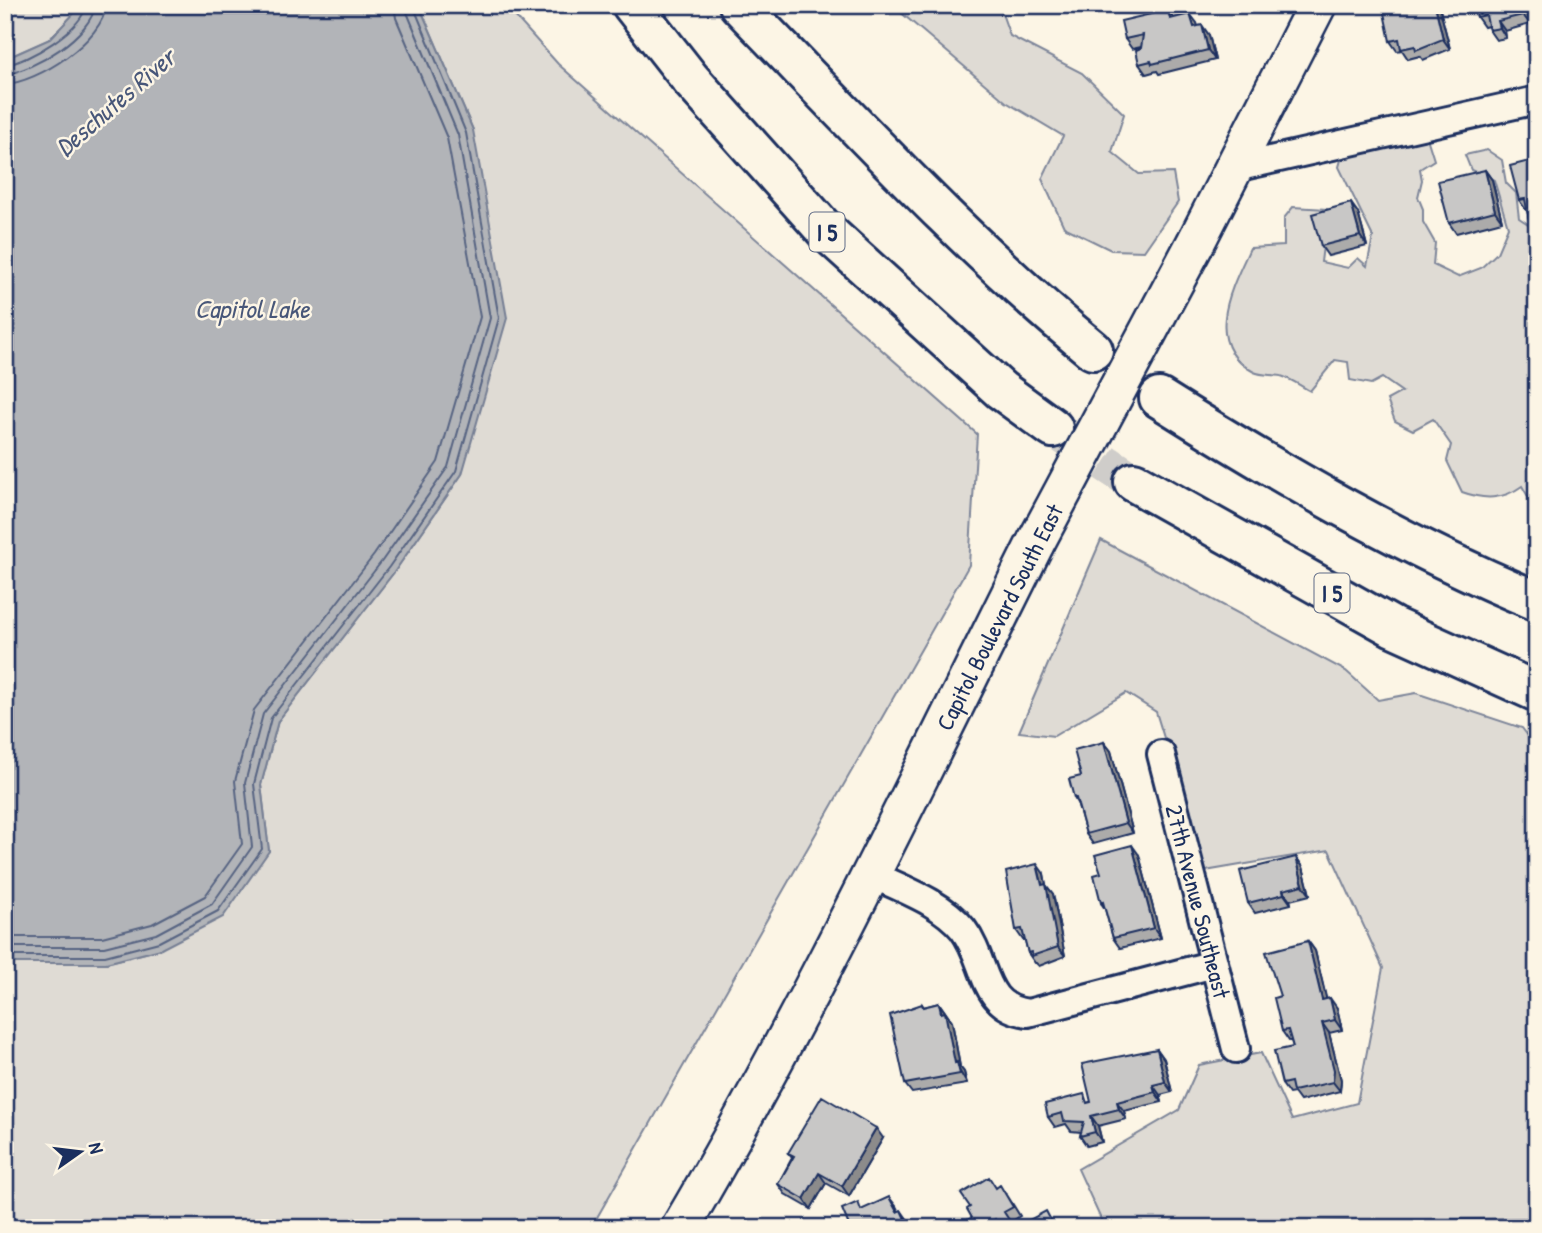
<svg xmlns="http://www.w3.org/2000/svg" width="1542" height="1233" viewBox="0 0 1542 1233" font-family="'Patrick Hand',sans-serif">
<rect width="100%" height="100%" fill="#fcf5e5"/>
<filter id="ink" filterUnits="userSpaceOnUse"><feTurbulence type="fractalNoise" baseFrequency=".0143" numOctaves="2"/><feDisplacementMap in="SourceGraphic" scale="14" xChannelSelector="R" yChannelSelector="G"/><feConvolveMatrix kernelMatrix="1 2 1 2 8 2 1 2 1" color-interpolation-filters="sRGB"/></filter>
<g filter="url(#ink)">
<!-- green -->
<path fill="#dfdbd4" stroke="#7d8599" stroke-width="2" d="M5,5H82L50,39L5,59Z
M419,5H505L558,64L977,434L969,565L591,1228H5V963H106L161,949L269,851L261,785L278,721L395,571L462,474L473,130Z
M892,5H999L1010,36L1082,73L1124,114L1112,152L1139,174L1173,173L1178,202L1144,251L1111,250L1064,227L1042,179L1063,136L1006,102Z
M1424,128L1434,160L1420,169L1422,180L1418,197L1423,209V222L1435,243L1433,265L1458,277L1481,268L1497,253L1508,227L1494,180L1471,170L1465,155L1487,150L1502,160L1506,183L1516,193L1519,218L1531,226L1537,241V512L1522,486C1503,500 1484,500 1462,492L1447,461L1451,445L1433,419L1413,430L1395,421L1387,400L1402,392L1382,378L1371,384L1350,380L1348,362L1335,360L1310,391C1301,386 1291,379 1281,376C1272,374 1262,376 1254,372C1201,344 1232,287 1250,248L1284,246V218L1293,207L1327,209L1337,218L1323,246L1321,262L1348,268L1358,258L1367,266L1373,237L1339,167L1347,138Z
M1101,540L1346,671L1378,700L1416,693L1522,728L1537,748V1218L1104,1226L1078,1169L1179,1110L1199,1065L1261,1053L1292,1120L1357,1103L1383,968L1329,850L1205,871L1156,712L1126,693L1054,736L1019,732Z"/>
<!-- water -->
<path fill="#b2b4b8" stroke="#767f94" stroke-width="2" d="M82,5H419L473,130L507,318L462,474L395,571L278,721L261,785L269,851L223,917L161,949L106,963H5V59L50,39Z"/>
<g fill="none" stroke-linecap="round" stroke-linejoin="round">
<!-- shore -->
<path stroke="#576482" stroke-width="2" d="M5,65C28,62 83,29 86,5
M5,74C32,72 93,34 95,5
M5,84C37,83 104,40 106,5
M5,937H102L152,924L205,896L242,844L235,781L254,710L374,555L438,462L480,317L447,138L396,18L394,5
M5,947H104L156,934L212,904L252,847L245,783L263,714L382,561L448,467L490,318L458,135L404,5
M5,956H105L159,942L218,911L262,849L254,784L271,718L389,567L456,471L499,318L466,133L413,5"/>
<!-- highway-tunnel -->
<path stroke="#cfcdca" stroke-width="38" stroke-dasharray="38 19" stroke-linecap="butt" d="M1057,431L1134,482"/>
<!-- street casing -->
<g stroke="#1b2f5e" stroke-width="32">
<g id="street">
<path d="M1235,168L1537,100"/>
<path id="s1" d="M1161,754L1236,1049"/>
<path d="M871,874C902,889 941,902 963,929C988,962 980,1007 1028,1013L1214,964"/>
</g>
</g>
<!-- secondary casing -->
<g stroke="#1b2f5e" stroke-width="42">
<path id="secondary" d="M1196,242L1317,5
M680,1228C811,1006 921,772 1036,542"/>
</g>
<!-- highway casing -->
<g stroke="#1b2f5e" stroke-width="44">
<path id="highway" d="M632,5L691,80L826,231L1001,390L1053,428
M739,5C854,123 965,245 1093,350
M1159,398C1280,474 1404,546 1537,601
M1134,482L1393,627L1537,692"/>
</g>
<!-- street -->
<use href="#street" stroke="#fcf5e5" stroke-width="26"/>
<!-- secondary -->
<use href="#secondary" stroke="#fcf5e5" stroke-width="37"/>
<!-- highway -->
<use href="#highway" stroke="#fcf5e5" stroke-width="38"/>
<!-- secondary-bridge casing -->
<g stroke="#1b2f5e" stroke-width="42" stroke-linecap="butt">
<path id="secondary-bridge" d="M1036,542L1196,242"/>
</g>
<!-- secondary-bridge -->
<use href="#secondary-bridge" stroke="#fcf5e5" stroke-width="37"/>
</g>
<!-- wall -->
<path fill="#acabaa" stroke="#1b2f5e" stroke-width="2" d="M1474,5H1526L1530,24L1505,31L1506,38L1496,40L1489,30L1488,26L1484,27L1477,17Z
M1168,10L1173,18L1190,14L1198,26L1209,35L1215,60L1159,74L1157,71L1146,74L1139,64L1141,47L1132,49L1125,39Z
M1440,10L1450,49L1423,60L1420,56L1408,59L1402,50L1397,51L1390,41Z
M1537,159V228L1529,219L1527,210H1526L1519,200Z
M1485,170L1492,180L1502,221L1456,233L1449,223Z
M1358,213L1367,246L1328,256L1321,246Z
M1104,742L1111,751L1133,833L1093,844L1086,834L1078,805L1074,798L1081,776Z
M1139,855L1161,938L1120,948L1113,938L1105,909L1101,903V873Z
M1296,857L1303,867L1310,895L1290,900L1291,904L1255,913L1248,903Z
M1044,874L1046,885L1053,894L1065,956L1039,966L1036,963H1035L1028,953L1025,940H1023L1016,930Z
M1308,941L1315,951L1326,999L1337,1008L1342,1030L1329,1033L1341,1080L1340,1091L1300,1101L1294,1093L1289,1094L1282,1084L1293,1047L1291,1041H1289L1282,1031L1280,996Z
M939,1003L952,1022L960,1067L964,1072L967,1084L912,1093L905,1084L922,1004L924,1007Z
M1157,1049L1164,1059L1172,1092L1160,1095L1162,1102L1124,1111L1126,1119L1098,1126L1102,1142L1087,1146L1080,1136L1081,1132L1071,1131L1066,1124L1055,1127L1048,1117L1090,1102Z
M883,1138L849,1196L826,1183L811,1209L785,1194L778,1184L792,1158L788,1153Z
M996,1188L1007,1195L1020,1216L1011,1222L1015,1228H974L969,1219L972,1218Z"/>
<!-- shaded-wall -->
<path fill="#8c8b8b" stroke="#1b2f5e" stroke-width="2" d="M1435,5H1437L1440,10L1450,49L1443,39Z
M1521,5H1526L1530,24L1523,15Z
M1190,14L1197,23L1201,37L1194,27Z
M1498,21L1505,31L1506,38L1500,28Z
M1202,25L1209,35L1215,60L1208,50Z
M1485,170L1492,180L1502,221L1495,211Z
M1351,203L1358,213L1367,246L1360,236Z
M1104,742L1111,751L1133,833L1126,823Z
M1132,845L1139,855L1161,938L1154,928Z
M1296,857L1303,867L1310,895L1303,885Z
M1037,864L1044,874L1046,885L1053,894L1065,956L1058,947Z
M1283,890L1290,900L1291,904L1284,894Z
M1308,941L1315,951L1329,1010L1322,1000Z
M1330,998L1337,1008L1342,1030L1335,1020Z
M939,1003L952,1022L960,1067L964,1072L967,1084L955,1063Z
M1322,1023L1329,1033L1341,1080L1340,1091L1333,1082Z
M1157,1049L1164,1059L1172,1092L1165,1082Z
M1153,1085L1160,1095L1162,1102L1155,1092Z
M1117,1102L1124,1111L1126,1119L1119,1109Z
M1091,1116L1098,1126L1102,1142L1095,1132Z
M876,1128L883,1138L849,1196L842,1186Z
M819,1173L826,1183L811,1209L804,1199Z
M889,1197L896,1206L904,1222L897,1212Z
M901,1210L908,1220L912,1228H909Z"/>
<!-- building -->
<path fill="#c8c7c6" stroke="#1b2f5e" stroke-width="2" d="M1387,5H1435L1443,39L1416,50L1415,46L1401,49L1399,39L1390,41L1384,13L1389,12Z
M1474,5H1521L1523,15L1498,21L1500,28L1489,30L1486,15L1477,17Z
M1168,10L1170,19L1190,14L1194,27L1202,25L1208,50L1152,64L1151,61L1139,64L1136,50L1141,48L1143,35L1125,39L1121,21Z
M1537,159V217L1529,219L1525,199L1519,200L1510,166Z
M1485,170L1495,211L1449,223L1438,181Z
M1351,203L1360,236L1321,246L1312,214Z
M1104,742L1126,823L1086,834L1076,798H1074L1069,779L1081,776L1074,750Z
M1132,845L1154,928L1113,938L1103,902L1101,903L1094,875L1101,873L1095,855Z
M1296,857L1303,885L1283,890L1284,894L1248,903L1240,871Z
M1037,864L1042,885L1046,884L1058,947L1032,956L1031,952L1028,953L1022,929L1016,930L1006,872Z
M1308,941L1322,1000L1330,998L1335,1020L1322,1023L1334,1070L1333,1082L1293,1091L1291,1082L1282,1084L1274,1051L1293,1047L1288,1030L1282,1031L1274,998L1280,996L1266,952Z
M939,1003L941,1013L945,1012L955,1063L957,1062L960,1074L905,1084L890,1015L922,1004L923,1007Z
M1157,1049L1165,1082L1153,1085L1155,1092L1117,1102L1119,1109L1091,1116L1095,1132L1080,1136L1084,1122L1064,1121L1062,1113L1048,1117L1045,1104L1084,1094L1087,1103L1091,1102L1082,1064Z
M822,1096L876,1128L842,1186L819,1173L804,1199L778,1184L794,1156L788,1153Z
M989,1177L996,1188L1000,1185L1013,1207L1004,1212L1011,1223L1005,1228H1001L995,1219L981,1228H979L977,1225L974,1227L969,1219L972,1218L967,1209L970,1207L961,1194Z
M889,1197L897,1212L901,1210L909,1228H850L842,1209L858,1202L861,1210Z
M1046,1211L1055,1228H1024L1022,1224Z"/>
</g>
<g text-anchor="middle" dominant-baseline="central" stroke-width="5" stroke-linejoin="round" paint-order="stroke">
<!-- shield labels -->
<g fill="#fcf5e5" stroke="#5e6a86" stroke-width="2">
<rect x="809.5" y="212.5" width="35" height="39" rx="5"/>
<rect x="1314.5" y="573.5" width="35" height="39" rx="5"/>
</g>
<g font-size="23" font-weight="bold" fill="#1b2f5e">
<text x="827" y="232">I 5</text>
<text x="1332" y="593">I 5</text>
</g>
<!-- street labels -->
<g font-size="24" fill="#1b2f5e" stroke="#fcf5e5">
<text transform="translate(999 617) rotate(-63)">Capitol Boulevard South East</text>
<text stroke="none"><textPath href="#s1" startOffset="152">27th Avenue Southeast</textPath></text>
</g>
<!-- water labels -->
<g font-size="26" font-style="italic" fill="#485779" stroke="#fcf5e5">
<text transform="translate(115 102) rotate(-41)">Deschutes River</text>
<text x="252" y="308">Capitol Lake</text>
</g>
</g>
<!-- margin -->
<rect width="1542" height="1233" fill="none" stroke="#fcf5e5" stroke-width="28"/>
<rect x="14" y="14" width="1514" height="1205" fill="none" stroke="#1b2f5e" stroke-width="2.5" filter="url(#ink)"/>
<!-- north arrow -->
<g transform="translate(80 1152) rotate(76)" stroke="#fcf5e5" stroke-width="5" paint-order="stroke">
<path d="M0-5L12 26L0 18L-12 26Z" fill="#1b2f5e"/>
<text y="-10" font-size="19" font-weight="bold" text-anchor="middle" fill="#1b2f5e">N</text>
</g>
</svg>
